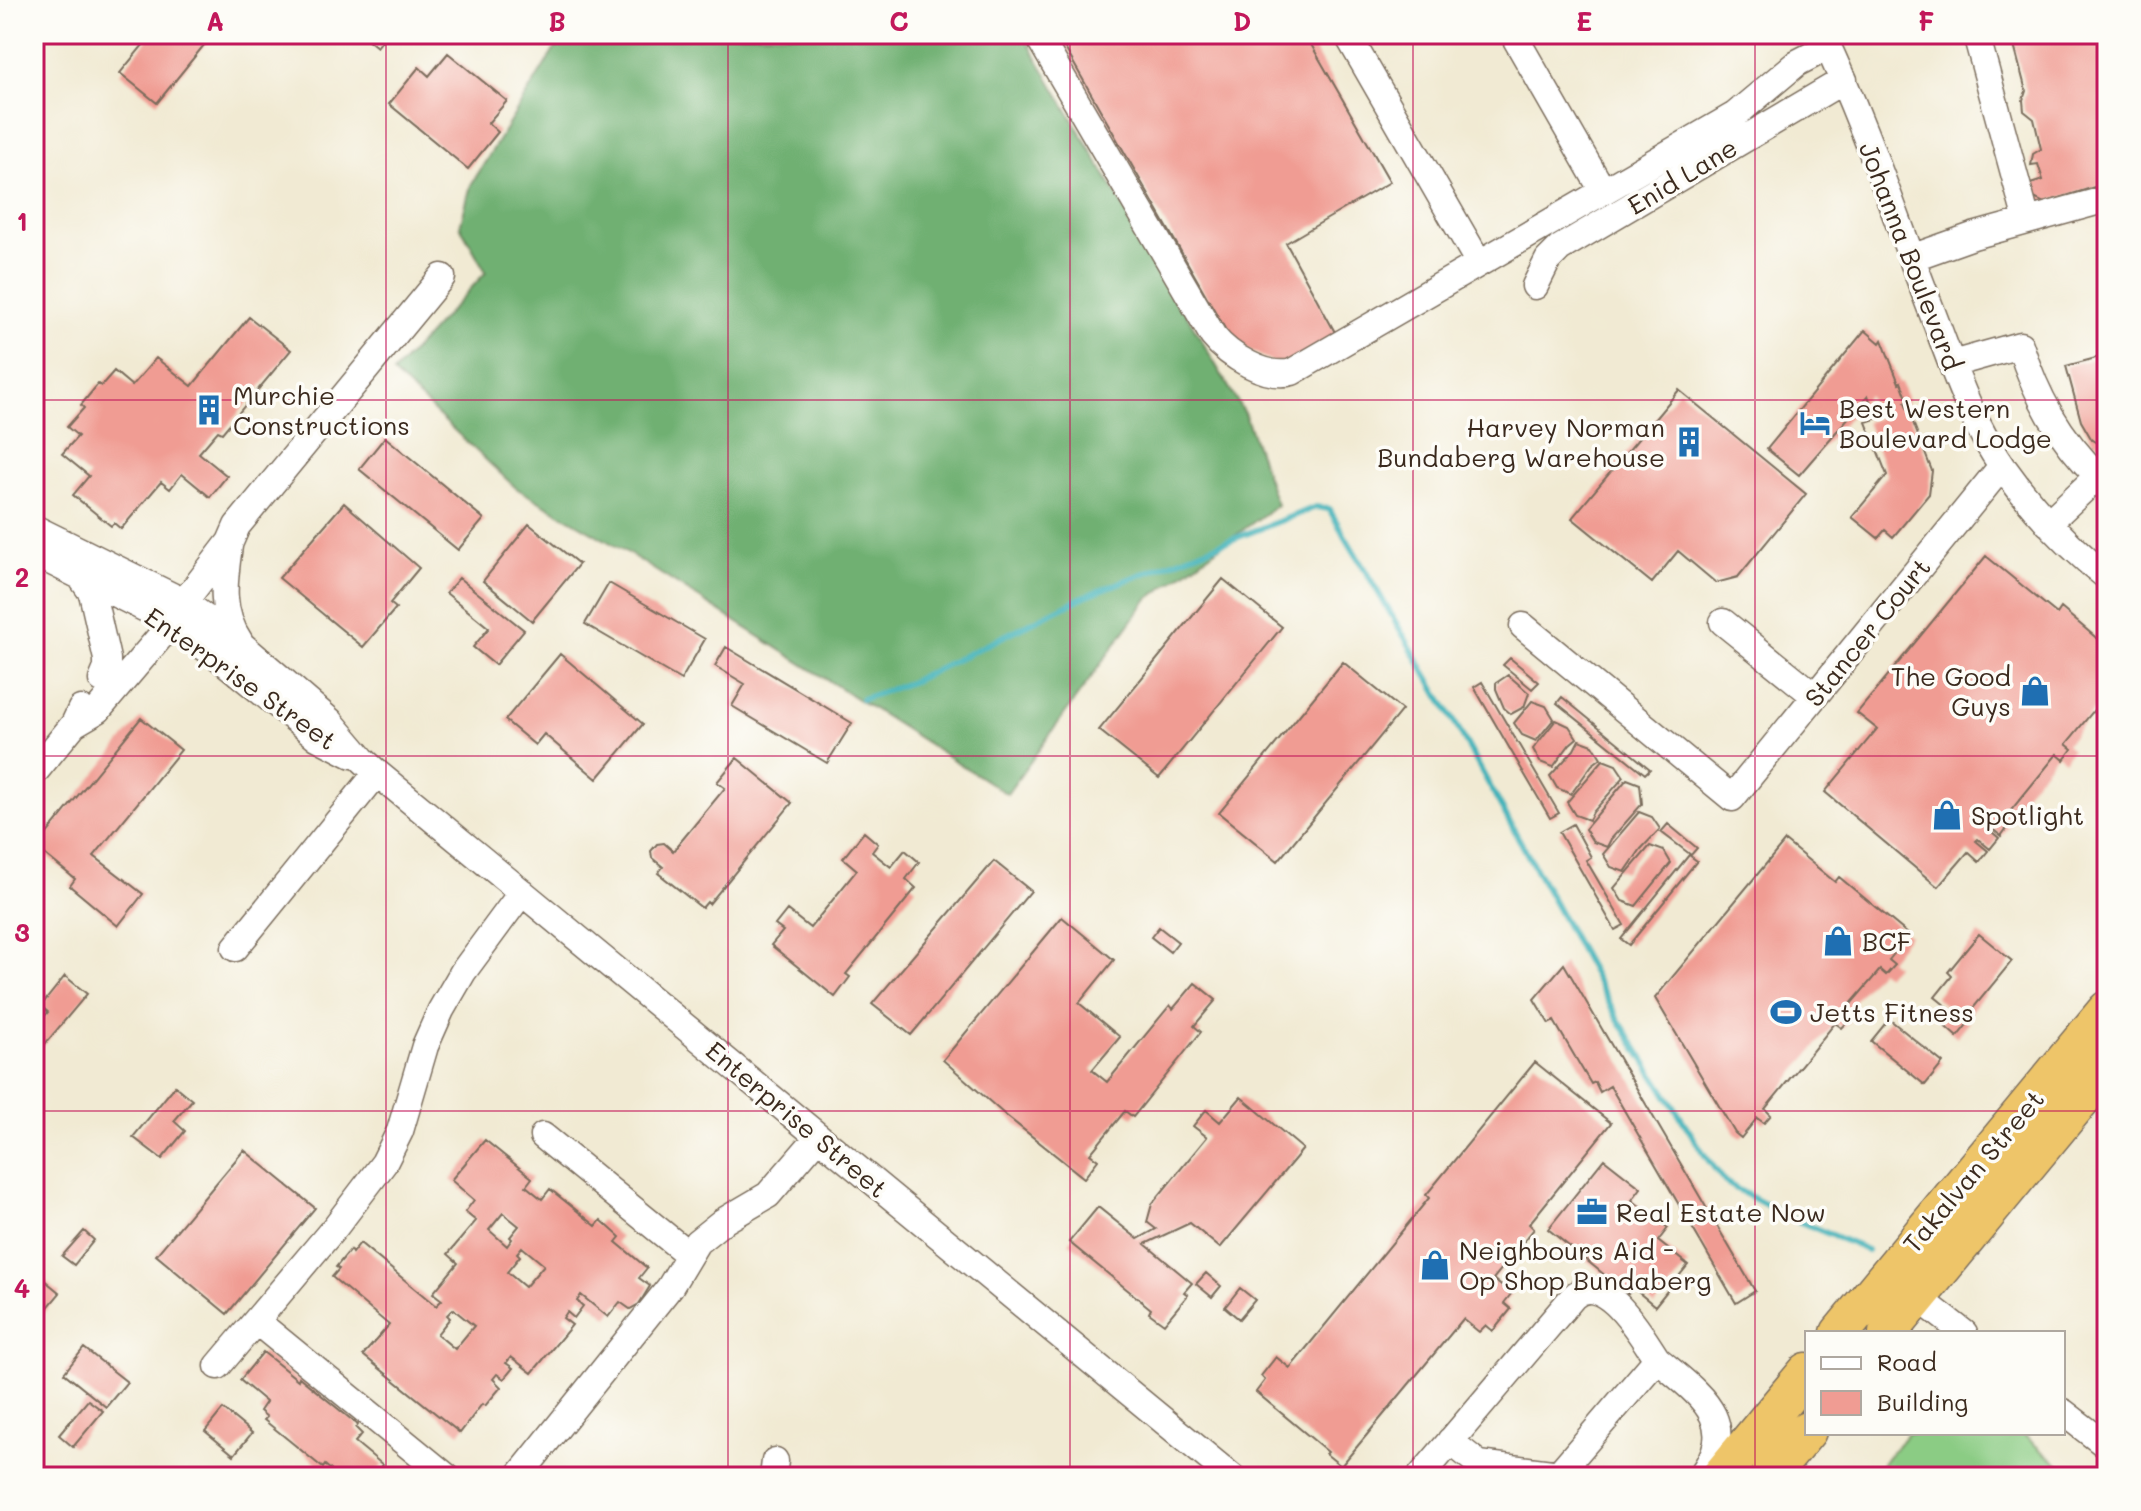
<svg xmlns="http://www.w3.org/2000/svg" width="2141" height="1511" viewBox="0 0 2141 1511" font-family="Mali,sans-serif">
<rect width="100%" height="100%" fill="#fdfcf7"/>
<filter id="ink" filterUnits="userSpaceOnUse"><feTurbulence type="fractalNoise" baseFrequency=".0125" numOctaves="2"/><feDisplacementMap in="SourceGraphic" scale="16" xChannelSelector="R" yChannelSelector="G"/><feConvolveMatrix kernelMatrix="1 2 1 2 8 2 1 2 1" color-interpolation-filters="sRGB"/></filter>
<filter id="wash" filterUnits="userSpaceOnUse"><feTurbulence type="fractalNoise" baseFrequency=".006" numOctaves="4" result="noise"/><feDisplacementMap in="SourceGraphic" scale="32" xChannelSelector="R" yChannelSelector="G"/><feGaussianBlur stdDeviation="1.8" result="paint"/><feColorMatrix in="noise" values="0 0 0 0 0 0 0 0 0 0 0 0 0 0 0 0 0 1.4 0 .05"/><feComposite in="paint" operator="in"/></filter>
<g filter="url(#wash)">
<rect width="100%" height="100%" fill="#f1ead3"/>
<!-- green -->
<path fill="#8bcc84" stroke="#637b51" stroke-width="2" d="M1908,1433H2021L2073,1477H1871Z"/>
<!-- forest -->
<path fill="#70b072" stroke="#566d48" stroke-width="2" d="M564,34H1023L1245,415L1277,505L1147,600L1007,794L628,553L516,488L393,373L486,272L460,226L471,185Z"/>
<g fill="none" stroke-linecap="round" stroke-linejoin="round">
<!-- stream -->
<path stroke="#41b2b9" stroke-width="6" d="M862,699L911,682L1085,596L1316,507L1329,509L1454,721L1618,1019L1706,1157L1725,1182L1740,1191L1791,1218L1867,1250"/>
</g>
<g id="blocks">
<!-- building -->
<path fill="#f09c93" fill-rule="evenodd" d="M152,34H213L157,103L120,73Z
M361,34H387L377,47Z
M1057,34H1305L1390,182L1286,243L1337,336L1284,368L1232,341Z
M2011,34H2107V183L2044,203L2034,198L2027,185L2043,180L2038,164L2031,165L2033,154L2041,149L2034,119L2024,111L2023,100L2026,91Z
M448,53L507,101L488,123L498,132L468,169L389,104L419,67L429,76Z
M249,317L291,350L222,433L218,431L199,453L227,476L210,497L182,474L170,489L161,482L121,529L114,523L111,526L73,495L89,476L62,454L78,436L67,427L84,408L81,405L98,384L101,386L114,371L132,386L156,358L192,386Z
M1865,330L1880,343L1882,340L1899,383L1901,382L1908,401L1905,402L1932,471L1929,494L1893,537L1885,530L1878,538L1852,517L1887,475L1866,422L1881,417L1879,411L1874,413L1868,395L1799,475L1767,449Z
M2107,355V449L2092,440L2081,421L2066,366Z
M1679,390L1806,494L1738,577L1716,583L1678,551L1652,583L1572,518Z
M385,437L484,519L458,550L359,469Z
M344,503L419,568L390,603L396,608L363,647L279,578Z
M529,524L579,564L532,621L483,581Z
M1986,556L2057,614L2061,608L2107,647V695L2103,700L2107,703V708L2101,715L2094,710L2066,744L2072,749L2064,760L2057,754L2003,820L2009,825L2001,836L1989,826L1987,828L1999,838L1990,849L1978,839L1976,841L1988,851L1979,862L1968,852L1938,887L1825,792L1877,729L1857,713Z
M459,578L524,630L495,665L473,647L489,628L446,593Z
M1223,579L1282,627L1159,778L1099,730Z
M609,583L705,639L681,680L585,624Z
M726,647L852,723L827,763L732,706L745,684L715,666Z
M560,654L643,724L597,779L544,734L535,745L505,720Z
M1510,658L1539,682L1532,689L1503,665Z
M1343,662L1402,710L1278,861L1219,813Z
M1508,675L1529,693L1524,707L1511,714L1504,708L1496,689V683Z
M1482,682L1559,813L1550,818L1474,687Z
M1562,697L1650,769L1645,774L1557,703Z
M1532,701L1546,706L1554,719L1536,741L1522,735L1514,723Z
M141,718L181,750L94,856L143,894L118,926L70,886L75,879L36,847Z
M1556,720L1569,726L1577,738L1570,744L1553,767L1540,762L1533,749Z
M1579,740L1593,745L1601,758L1592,765L1571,794L1557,788L1550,776L1574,750Z
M737,758L792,803L709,904L707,902L702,908L658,873L663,867L652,858L651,851L657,844L664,843L673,851L725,788L717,782Z
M1603,760L1616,765L1624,777L1593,812L1589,820L1575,815L1567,802Z
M1627,779L1640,784L1642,804L1611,839L1607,847L1593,842L1585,829Z
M1639,812L1652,817L1660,829L1641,849L1625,872L1611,867L1603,854Z
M1573,824L1591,857L1586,860L1624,925L1615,930L1559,832Z
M1668,824L1697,848L1691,855L1661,832Z
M864,832L878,844L872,852L891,867L905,850L919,862L906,879L916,888L846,974L850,977L835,997L771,945L783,931L775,925L787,910L810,928L857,870L843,858Z
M1785,841L1835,882L1839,877L1909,935L1889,960L1895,965L1886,975L1880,970L1844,1012L1851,1018L1842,1028L1835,1023L1765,1109L1771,1115L1764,1123L1757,1118L1741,1138L1735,1133L1655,998Z
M1650,846L1664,851L1671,863L1636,906L1622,901L1614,888Z
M1689,855L1697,861L1629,945L1621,939Z
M994,861L1031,891L911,1035L872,1004Z
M1062,917L1114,960L1079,1003L1120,1037L1092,1070L1107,1082L1170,1005L1173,1009L1195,983L1216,1000L1194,1026L1201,1032L1133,1117L1125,1111L1090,1154L1098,1160L1084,1178L1004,1114L943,1060Z
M1159,927L1178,942L1170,952L1151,937Z
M1979,934L2012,961L1965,1018L1969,1022L1957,1037L1940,1022L1951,1010L1935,997L1952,976L1948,972Z
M1564,964L1755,1291L1736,1303L1610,1086L1600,1092L1595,1082L1591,1084L1554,1021L1549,1024L1534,999Z
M65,976L87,994L34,1057V1029L48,1012L41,1006Z
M1889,1019L1943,1063L1925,1085L1871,1041Z
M1535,1062L1611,1123L1529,1224L1534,1229L1493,1279L1511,1294L1504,1303L1511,1309L1493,1331L1486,1325L1479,1332L1463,1319L1341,1466L1326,1454L1328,1452L1256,1392L1265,1380L1261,1376L1276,1357L1290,1368L1429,1198L1426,1195Z
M175,1086L192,1100L174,1121L185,1131L162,1159L133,1137Z
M1241,1097L1303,1149L1220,1248L1190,1223L1145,1244L1192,1283L1184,1292L1188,1295L1164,1324L1149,1313L1151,1309L1069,1242L1098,1207L1138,1239L1156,1229L1147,1222L1152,1204L1207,1137L1193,1126L1206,1110L1220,1122Z
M485,1140L532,1178L526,1186L542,1199L550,1189L596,1226L601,1220L620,1237L616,1242L647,1268L639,1278L650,1286L639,1304L630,1309L620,1302L608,1317L581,1295L577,1301L583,1306L574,1318L567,1312L563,1318L572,1325L532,1373L511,1357L506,1363L513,1368L504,1379L497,1374L493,1379L501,1387L485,1406L482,1404L460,1433L363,1355L389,1325L332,1277L339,1269L336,1267L350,1250L352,1253L360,1243L436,1306L442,1300L433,1293L458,1263L448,1254L476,1221L465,1212L474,1200L451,1180ZM503,1213L519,1226L510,1237L512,1239L507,1246L489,1230ZM522,1247L544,1265L525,1287L507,1272L520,1256L517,1253ZM453,1309L474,1326L455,1349L437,1334L450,1318L447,1315Z
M244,1150L315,1208L227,1314L156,1255Z
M1604,1159L1641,1188L1632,1200L1668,1228L1658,1241L1688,1265L1655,1306L1633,1288L1628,1294L1548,1229Z
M84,1231L94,1240L74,1265L62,1256Z
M1206,1273L1221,1286L1212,1297L1196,1284Z
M43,1279L60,1293L34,1324V1291Z
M1240,1288L1255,1300L1239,1319L1225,1307Z
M84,1348L127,1382L106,1407L64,1373Z
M263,1352L298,1380L299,1377L358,1425L356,1428L362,1434L355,1442L383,1465L372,1477H339L325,1465L323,1468L264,1420L267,1417L260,1411L266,1402L240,1380Z
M88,1400L103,1411L73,1447L59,1435Z
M223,1409L252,1433L234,1455L205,1431Z"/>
</g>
</g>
<g filter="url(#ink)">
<use href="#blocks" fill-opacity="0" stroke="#7b6d5d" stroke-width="2"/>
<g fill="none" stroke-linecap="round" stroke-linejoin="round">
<!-- minor casing -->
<g stroke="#7b6d5d" stroke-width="29">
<path id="minor" d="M1037,34L1213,336C1229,356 1266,379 1292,372L1735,115L1797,63L1828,47
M1347,34L1479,263
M1513,34L1603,191
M1822,34C1865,124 1896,219 1932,312C1952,364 1970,421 2003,467C2032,508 2068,546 2107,577
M1976,34L2027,221
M1911,258L1973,236L2107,199
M1535,286L1548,260L1560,248L1844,80
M1952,364L2020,345C2036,396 2059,438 2098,476L2048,523
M34,528L184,602L243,646L330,721L363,760L377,773L1232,1477
M229,546C224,581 219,611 240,642
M34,553L156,614L217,656L317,737L352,755
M80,576L92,593L107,659V668L102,680
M1723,622L1815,696
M1523,626L1732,798L2002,466
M74,724L98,710L171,624L184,602L230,542L237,526L442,277
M34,773L74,724L81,709
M235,948L377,773
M543,1136L688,1254
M1907,1289L1964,1333
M256,1321L447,1477
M1657,1359C1698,1394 1743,1421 1700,1477
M218,1366L336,1226L384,1163L400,1131L425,1046L441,1010L463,972L522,892
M2063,1412L2107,1446
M518,1477L670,1287L697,1242L722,1222L768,1195L818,1137
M773,1477L775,1461
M1420,1477L1573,1297C1604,1268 1642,1337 1657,1359L1561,1471L1552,1473L1479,1464L1450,1441"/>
</g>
<!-- highway casing -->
<g stroke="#7b6d5d" stroke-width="41">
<path id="highway" d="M1840,1333L2107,1010
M1888,1333L2107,1068
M1720,1477L1807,1372
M1769,1477L1807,1431"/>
</g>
<!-- minor -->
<use href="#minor" stroke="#fff" stroke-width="26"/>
<!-- highway -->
<use href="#highway" stroke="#eec569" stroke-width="38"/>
</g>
</g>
<!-- grid -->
<path fill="none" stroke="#c2185b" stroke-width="2" stroke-opacity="0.55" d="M386,34V1477M728,34V1477M1070,34V1477M1413,34V1477M1755,34V1477M34,400H2107M34,756H2107M34,1111H2107"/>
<!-- icons -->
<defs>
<g id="building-bare" transform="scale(2.4)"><path d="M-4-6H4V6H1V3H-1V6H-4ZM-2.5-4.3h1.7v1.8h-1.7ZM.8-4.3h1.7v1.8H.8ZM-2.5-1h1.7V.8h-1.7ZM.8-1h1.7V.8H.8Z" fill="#1f6fb2" stroke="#fdfcf7" stroke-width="2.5" paint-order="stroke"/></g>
<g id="hotel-bare" transform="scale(2.4)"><path d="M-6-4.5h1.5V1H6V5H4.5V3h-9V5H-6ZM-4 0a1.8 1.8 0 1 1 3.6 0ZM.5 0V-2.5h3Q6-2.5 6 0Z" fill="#1f6fb2" stroke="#fdfcf7" stroke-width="2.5" paint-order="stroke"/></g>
<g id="shop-bare" transform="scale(2.4)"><path d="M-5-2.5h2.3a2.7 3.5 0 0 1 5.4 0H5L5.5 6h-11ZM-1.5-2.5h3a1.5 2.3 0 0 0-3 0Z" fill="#1f6fb2" stroke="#fdfcf7" stroke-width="2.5" paint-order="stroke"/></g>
<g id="stadium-bare" transform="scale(2.4)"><path d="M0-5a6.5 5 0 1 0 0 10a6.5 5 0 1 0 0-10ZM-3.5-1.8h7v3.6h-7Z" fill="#1f6fb2" stroke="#fdfcf7" stroke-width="2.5" paint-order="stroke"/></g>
<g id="office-bare" transform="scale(2.4)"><path d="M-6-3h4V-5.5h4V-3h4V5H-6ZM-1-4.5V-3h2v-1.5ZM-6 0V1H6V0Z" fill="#1f6fb2" stroke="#fdfcf7" stroke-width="2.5" paint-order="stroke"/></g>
</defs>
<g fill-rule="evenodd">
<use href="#building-bare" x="209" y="410"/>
<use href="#hotel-bare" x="1815" y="423"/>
<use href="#building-bare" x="1689" y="442"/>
<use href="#shop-bare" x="2035" y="691"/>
<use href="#shop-bare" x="1947" y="815"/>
<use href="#shop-bare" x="1838" y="941"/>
<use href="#stadium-bare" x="1786" y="1012"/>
<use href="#office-bare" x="1592" y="1212"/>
<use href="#shop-bare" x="1435" y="1265"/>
</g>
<g text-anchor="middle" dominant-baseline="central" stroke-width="7" stroke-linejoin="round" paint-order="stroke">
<!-- street labels -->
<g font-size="26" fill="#3b2a1e" stroke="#fdfcf7">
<text transform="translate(1682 176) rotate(-31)">Enid Lane</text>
<text transform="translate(1911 256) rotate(69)">Johanna Boulevard</text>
<text transform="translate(1867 632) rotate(-51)">Stancer Court</text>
<text transform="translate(241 678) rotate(35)">Enterprise Street</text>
<text transform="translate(797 1119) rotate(40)">Enterprise Street</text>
<text transform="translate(1973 1171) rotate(-50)">Takalvan Street</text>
</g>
<!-- poi labels -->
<g font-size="26" fill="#3b2a1e" stroke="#fdfcf7" text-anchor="start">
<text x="233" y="395">Murchie<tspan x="233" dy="30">Constructions</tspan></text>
<text x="1839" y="408">Best Western<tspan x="1839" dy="30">Boulevard Lodge</tspan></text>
<text x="1665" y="427" text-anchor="end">Harvey Norman<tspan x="1665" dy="30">Bundaberg Warehouse</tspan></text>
<text x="2011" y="676" text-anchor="end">The Good<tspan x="2011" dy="30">Guys</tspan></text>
<text x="1971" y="815">Spotlight</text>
<text x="1862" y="941">BCF</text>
<text x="1810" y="1012">Jetts Fitness</text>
<text x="1616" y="1212">Real Estate Now</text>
<text x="1459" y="1250">Neighbours Aid -<tspan x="1459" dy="30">Op Shop Bundaberg</tspan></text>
</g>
</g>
<!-- margin -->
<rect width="2141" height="1511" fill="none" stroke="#fdfcf7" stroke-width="88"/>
<!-- legend -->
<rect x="1805" y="1331" width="260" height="104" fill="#fdfcf7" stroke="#afa8a0" stroke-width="2"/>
<rect x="1821" y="1357" width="40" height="12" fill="#ffffff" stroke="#afa8a0" stroke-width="2"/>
<text x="1877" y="1371" font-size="24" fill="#3b2a1e">Road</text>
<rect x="1821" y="1391" width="40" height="24" fill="#f09c93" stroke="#afa8a0" stroke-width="2"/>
<text x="1877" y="1411" font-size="24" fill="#3b2a1e">Building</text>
<rect x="44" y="44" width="2053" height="1423" fill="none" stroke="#c2185b" stroke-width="3"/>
<g font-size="26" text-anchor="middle" font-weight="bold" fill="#c2185b">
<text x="215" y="31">A</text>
<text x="557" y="31">B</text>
<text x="899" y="31">C</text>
<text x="1242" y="31">D</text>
<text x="1584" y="31">E</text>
<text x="1926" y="31">F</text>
<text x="22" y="231">1</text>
<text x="22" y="587">2</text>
<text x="22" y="942">3</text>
<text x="22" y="1298">4</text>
</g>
</svg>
